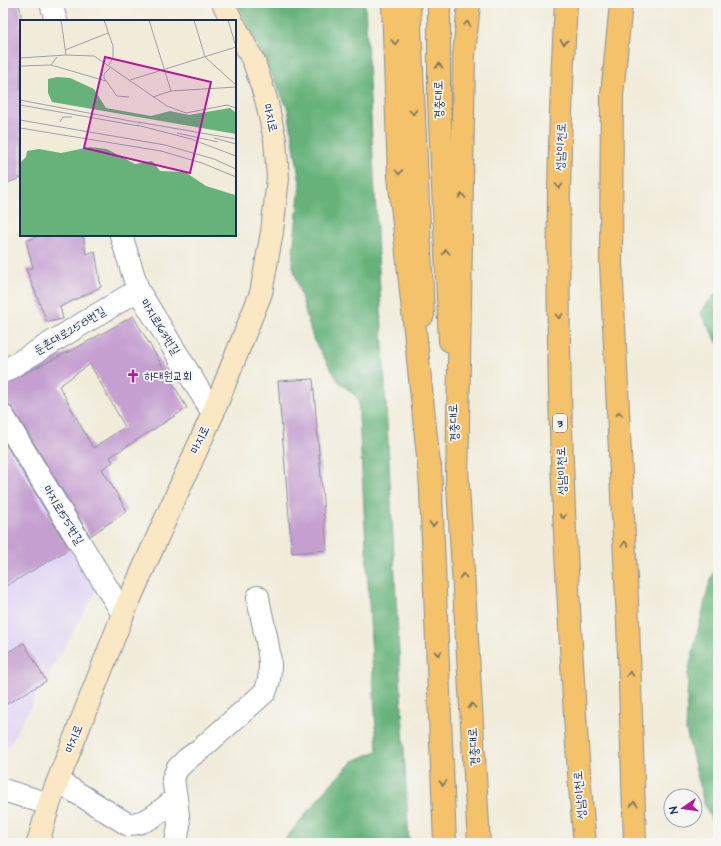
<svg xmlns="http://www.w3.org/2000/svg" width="721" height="846" viewBox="0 0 721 846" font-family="'Architects Daughter','Poor Story',sans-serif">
<rect width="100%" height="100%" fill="#f6f6f2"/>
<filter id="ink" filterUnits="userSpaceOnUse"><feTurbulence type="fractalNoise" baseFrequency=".025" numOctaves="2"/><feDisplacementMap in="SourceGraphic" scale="8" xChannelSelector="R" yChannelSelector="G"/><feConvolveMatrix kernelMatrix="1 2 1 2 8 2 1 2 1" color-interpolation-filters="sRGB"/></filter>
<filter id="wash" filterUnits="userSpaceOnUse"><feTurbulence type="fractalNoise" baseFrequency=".012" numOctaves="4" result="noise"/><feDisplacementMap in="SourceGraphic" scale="16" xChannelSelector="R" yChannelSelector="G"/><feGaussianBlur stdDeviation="0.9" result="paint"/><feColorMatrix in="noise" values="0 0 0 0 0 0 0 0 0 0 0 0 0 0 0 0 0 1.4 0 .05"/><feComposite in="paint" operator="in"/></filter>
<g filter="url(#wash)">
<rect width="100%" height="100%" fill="#f1ecda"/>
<!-- built -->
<path fill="#e0d4f4" d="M3,416L102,580L9,745L3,748Z"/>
<!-- forest -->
<path fill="#66b27a" stroke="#40706c" d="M237,3H365L409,843H282L328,787L353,761L377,751L358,398L338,381L313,339L292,263L300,183L288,109Z
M718,291V344L700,312Z
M718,559V835L704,803L686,730L688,673L708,588Z"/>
<g id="blocks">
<!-- building -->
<path fill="#c49fd0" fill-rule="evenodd" d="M3,3H19L21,15V178L7,183L3,171Z
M41,235H83L86,254L95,251L101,287L60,307L63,319L47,322L26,269L33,268L26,241Z
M133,316L187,408L110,457L113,462L102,469L127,511L90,536L14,410L9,405L3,404V384L80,346ZM90,364L125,427L93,448L59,386Z
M313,379L327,550L292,553L278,381Z
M3,440L69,549L3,588Z
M24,643L46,681L3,706V655Z"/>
</g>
</g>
<g filter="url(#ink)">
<use href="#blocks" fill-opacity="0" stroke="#868e9c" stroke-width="1"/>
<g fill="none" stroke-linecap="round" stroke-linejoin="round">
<!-- street casing -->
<g stroke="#868e9c" stroke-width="24">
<path id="street" d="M51,3L56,21
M121,235L138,290L213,413
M3,372L138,290
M3,416L123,614
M58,781L127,824C147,825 161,811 176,798L173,779L177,769L187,759L202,748L265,692C278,666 262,626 258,597
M3,790L49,804
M176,798L179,825L176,843"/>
</g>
<!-- secondary casing -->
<g stroke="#868e9c" stroke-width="24">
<path id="secondary" d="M223,3L232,21
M38,843L49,804L123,614L213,413L261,293L272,232L278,178L275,140L266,99L254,62L235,26"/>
</g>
<!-- primary casing -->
<g stroke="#868e9c" stroke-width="24">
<path id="primary" d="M409,3L423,315
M439,3V100L450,341
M430,466L445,843
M457,469L479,843"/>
</g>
<!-- highway casing -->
<g stroke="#868e9c" stroke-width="24">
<path id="highway" d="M393,3L399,176L431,485
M566,3C554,204 557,406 569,607C573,686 577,764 585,843
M621,3L612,95L611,262L628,622L635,843
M457,487L464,55L469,3"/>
</g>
<!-- street -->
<use href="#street" stroke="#fff" stroke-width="22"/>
<!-- secondary -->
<use href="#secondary" stroke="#fae7c3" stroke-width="22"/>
<!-- primary -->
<use href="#primary" stroke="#f3c26a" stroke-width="22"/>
<!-- highway -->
<use href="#highway" stroke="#f3c26a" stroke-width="22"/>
</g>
<!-- one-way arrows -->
<defs><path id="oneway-chevron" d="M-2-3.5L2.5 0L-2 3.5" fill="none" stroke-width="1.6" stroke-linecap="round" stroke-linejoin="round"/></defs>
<g stroke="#7c7163">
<use href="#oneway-chevron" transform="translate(467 24) rotate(-85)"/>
<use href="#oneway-chevron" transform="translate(395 42) rotate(88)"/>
<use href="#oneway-chevron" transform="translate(564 42) rotate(92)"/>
<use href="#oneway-chevron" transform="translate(439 66) rotate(-90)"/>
<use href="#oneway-chevron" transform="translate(413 112) rotate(87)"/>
<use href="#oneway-chevron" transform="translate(399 172) rotate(87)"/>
<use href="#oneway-chevron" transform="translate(559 186) rotate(92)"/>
<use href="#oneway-chevron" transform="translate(462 196) rotate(-89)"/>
<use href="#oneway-chevron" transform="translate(446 252) rotate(-93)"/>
<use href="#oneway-chevron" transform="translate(559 316) rotate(89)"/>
<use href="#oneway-chevron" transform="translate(619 414) rotate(-93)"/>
<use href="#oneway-chevron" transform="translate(563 516) rotate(87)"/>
<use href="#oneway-chevron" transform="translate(433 524) rotate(88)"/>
<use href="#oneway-chevron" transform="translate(625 544) rotate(-92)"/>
<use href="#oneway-chevron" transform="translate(463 576) rotate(-94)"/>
<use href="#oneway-chevron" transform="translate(438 653) rotate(88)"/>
<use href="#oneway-chevron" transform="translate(630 674) rotate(-92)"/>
<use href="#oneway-chevron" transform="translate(472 706) rotate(-94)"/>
<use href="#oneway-chevron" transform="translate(443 783) rotate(88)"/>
<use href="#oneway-chevron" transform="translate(634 804) rotate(-92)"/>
</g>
</g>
<!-- icons -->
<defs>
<g id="church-bare" transform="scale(1.08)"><path d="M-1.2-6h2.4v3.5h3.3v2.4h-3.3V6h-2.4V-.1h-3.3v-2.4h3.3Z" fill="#b5179e" stroke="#f6f6f2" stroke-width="2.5" paint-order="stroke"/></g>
</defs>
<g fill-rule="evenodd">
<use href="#church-bare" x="133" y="376"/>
</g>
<g text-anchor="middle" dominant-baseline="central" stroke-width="3.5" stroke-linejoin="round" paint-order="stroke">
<!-- shield labels -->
<rect fill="#f6f6f2" stroke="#5d6b8a" stroke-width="1" x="553" y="414" width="14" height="18" rx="3"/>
<g font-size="11" font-weight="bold" fill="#1b2f5e">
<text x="560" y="423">3</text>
</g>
<!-- street labels -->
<g font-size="12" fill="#1b2f5e" stroke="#f6f6f2">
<text transform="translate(439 100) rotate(-91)">경충대로</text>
<text transform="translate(270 118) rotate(77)">마지로</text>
<text transform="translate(561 147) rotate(-88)">성남이천로</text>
<text transform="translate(160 327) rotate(58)">마지로163번길</text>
<text transform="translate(70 331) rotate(-31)">둔촌대로258번길</text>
<text transform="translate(454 423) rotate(-93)">경충대로</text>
<text transform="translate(200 440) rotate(-65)">마지로</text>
<text transform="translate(562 471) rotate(-92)">성남이천로</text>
<text transform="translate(63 515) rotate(59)">마지로155번길</text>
<text transform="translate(74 739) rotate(-69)">마지로</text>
<text transform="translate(474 747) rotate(-94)">경충대로</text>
<text transform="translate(580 795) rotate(-95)">성남이천로</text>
</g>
<!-- poi labels -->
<g font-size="12" fill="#1b2f5e" stroke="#f6f6f2" text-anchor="start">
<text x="144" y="376">하대원교회</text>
</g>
</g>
<!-- overview -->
<g transform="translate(20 20)">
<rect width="216" height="216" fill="#f1ecda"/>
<path d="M37,57L50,58L74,69L86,88L131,96L150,91L169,95L210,88L216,93V114L32,82L28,73V59ZM70,127L87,129L115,144L132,141L140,151L165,152L186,166L215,175L216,216H0V143L6,137L7,131L19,129L41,133Z" fill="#66b27a"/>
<path fill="none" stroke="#9ba0a8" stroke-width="1" d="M41,0L46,35L74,36L147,86L166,93L207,85L216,88M84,0L93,26V37L89,45M129,0L151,71M174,0L185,37L216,65M208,0L216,27M45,30L88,13M0,38L46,35M31,45L86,61M0,46L31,45L37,37M91,47L84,54V58L97,76L109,77M110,60L216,27M133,77L151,71L216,67M0,80L121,103M0,85L119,106M0,100L145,125L194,139L216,149M40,102L43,97H52M118,102L216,119M117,105L171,119L216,136M0,108L141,131L182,143L216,157M157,113L198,122M194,118L216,124"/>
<path fill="#b5179e" fill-opacity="0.15" stroke="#b5179e" stroke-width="2" d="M85,37L191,62L170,153L64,128Z"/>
<rect width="216" height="216" fill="none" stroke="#1b2f5e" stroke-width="2"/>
</g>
<!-- margin -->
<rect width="721" height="846" fill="none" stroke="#f6f6f2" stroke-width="16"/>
<!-- north arrow -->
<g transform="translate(683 808) rotate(257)"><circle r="19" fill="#f6f6f2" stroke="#9ea6b7"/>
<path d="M0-3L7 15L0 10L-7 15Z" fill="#b5179e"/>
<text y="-6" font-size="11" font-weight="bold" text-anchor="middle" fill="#1b2f5e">N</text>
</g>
</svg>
